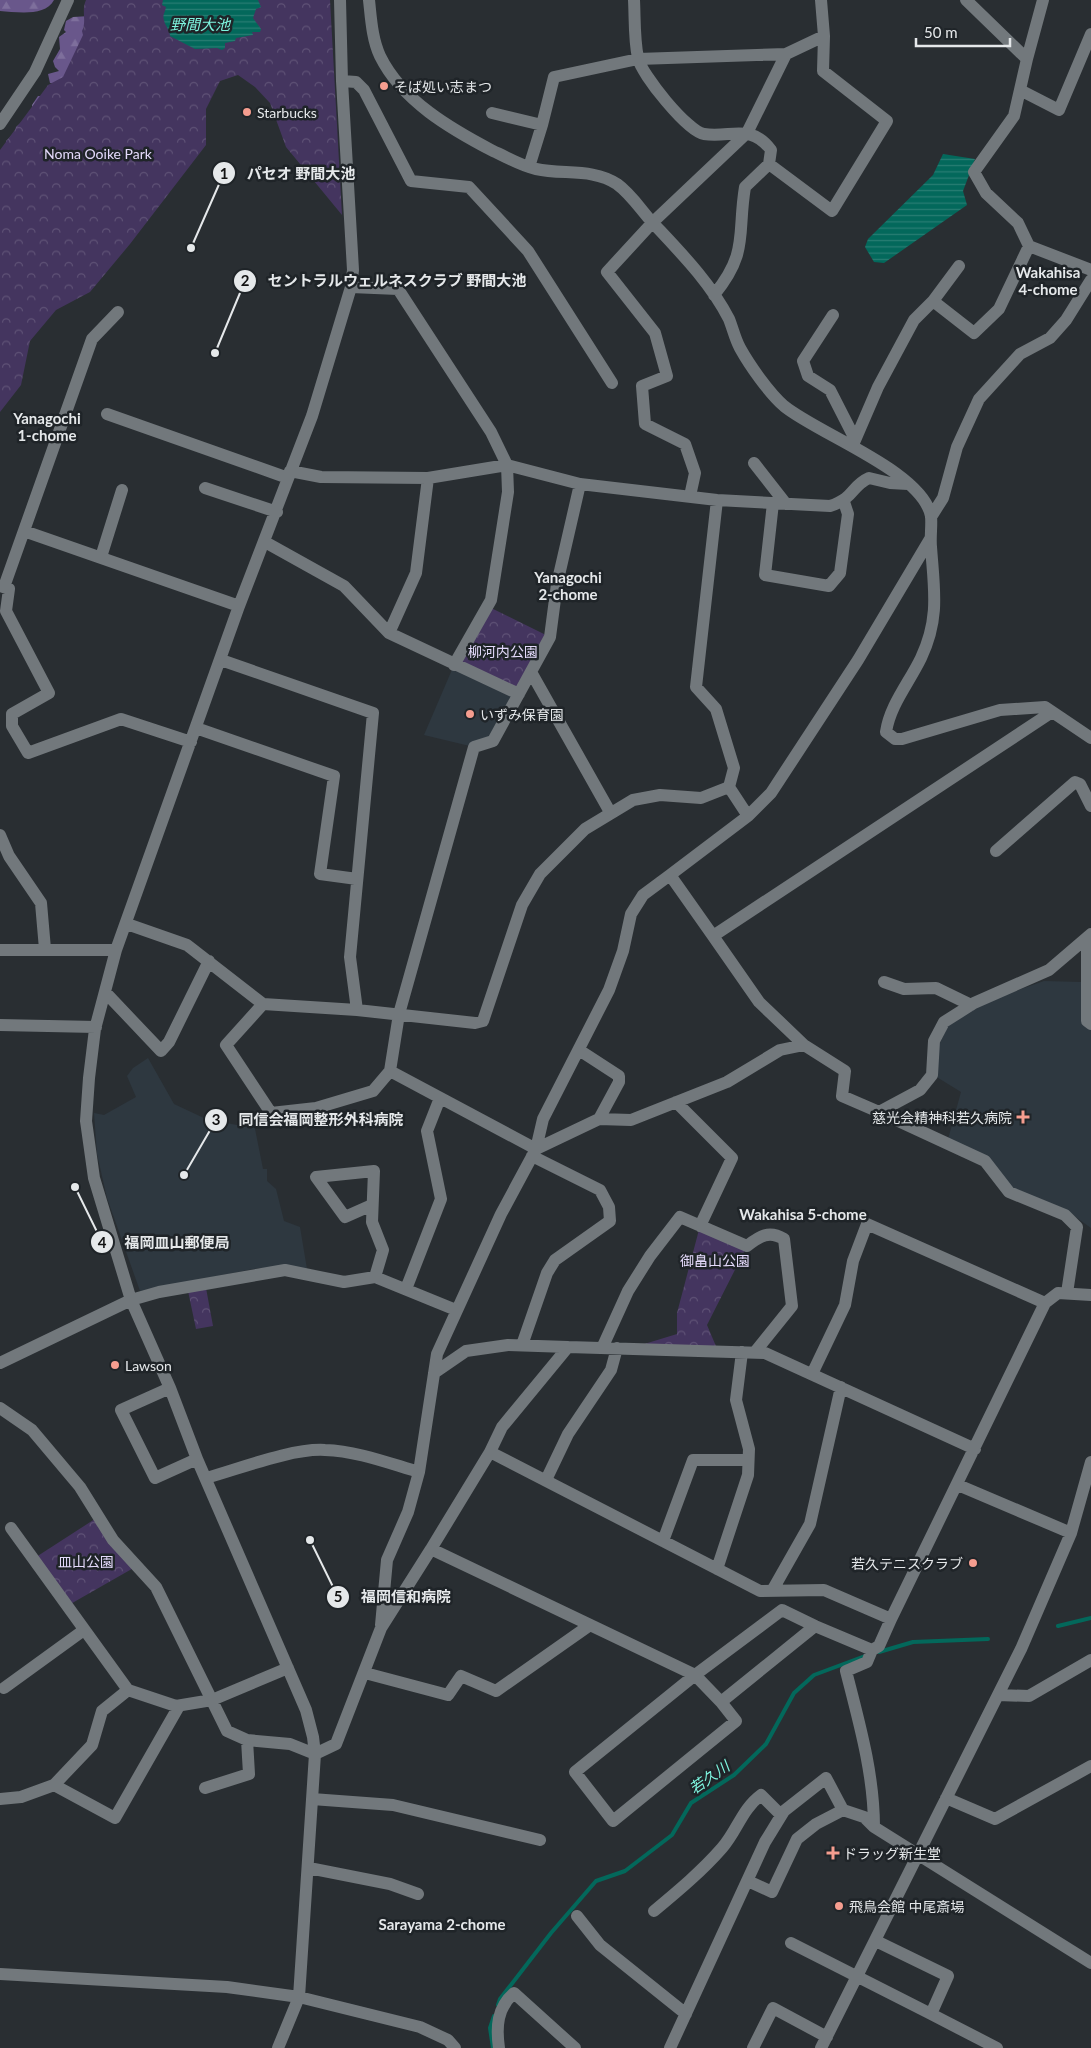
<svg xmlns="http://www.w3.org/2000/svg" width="1091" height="2048" viewBox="0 0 1091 2048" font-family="Lato,'Noto Sans JP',sans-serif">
<defs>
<pattern id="forest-firs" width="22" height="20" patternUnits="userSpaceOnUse" patternTransform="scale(1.25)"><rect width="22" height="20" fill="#69578b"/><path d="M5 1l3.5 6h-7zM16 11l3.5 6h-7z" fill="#7e6f9c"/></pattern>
<pattern id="park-crowns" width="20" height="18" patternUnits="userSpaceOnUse" patternTransform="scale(1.25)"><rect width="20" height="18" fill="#44355f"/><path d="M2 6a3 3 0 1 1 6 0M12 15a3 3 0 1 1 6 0" fill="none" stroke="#5f5276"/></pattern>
<pattern id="water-rules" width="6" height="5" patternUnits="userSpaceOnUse" patternTransform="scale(1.25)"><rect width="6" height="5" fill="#03685b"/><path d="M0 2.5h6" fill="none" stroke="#287e73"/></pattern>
</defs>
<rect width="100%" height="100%" fill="#292e32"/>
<!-- built -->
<path fill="#2e3840" d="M454,665L519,694L493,741L474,747L424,735Z
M1044,981L1081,982L1083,1025L1091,1026V1228L1063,1208L1009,1187L985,1157L947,1143L961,1092L935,1076L939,1045L949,1023L980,1003Z
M148,1058L174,1104L206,1119L242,1126L254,1124L263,1169H267V1181L276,1189L284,1221L300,1227L307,1269L259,1268L140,1291L107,1198L97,1154L94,1113L104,1115L136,1097L127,1076L133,1068Z"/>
<!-- forest -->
<path fill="url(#forest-firs)" d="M0,0H54C45,17 17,12 0,11Z
M90,16L91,47L6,146V141L15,132L16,127L33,112L32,105L38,96H43L55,83H50L48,74L59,71L55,67L53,61L60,49L59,37L66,32L64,30L66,21L73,17Z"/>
<!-- park -->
<path fill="url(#park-crowns)" d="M86,0H330L342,215L286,147L270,103L255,87L238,75L220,81L206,109V145L130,244L90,292L56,310L30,341L21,385L0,412V150L48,85L63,77L83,35L82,31C87,21 81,11 86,0Z
M487,606L550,637L519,694L454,665Z
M700,1226L747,1246L707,1325L718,1351L641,1345L677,1334V1313Z
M206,1288L213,1326L196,1329L188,1291Z
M98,1517L137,1566L67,1606L33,1559Z"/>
<!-- water -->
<path fill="url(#water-rules)" d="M163,0H258L261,7L256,9L253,18L261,29L260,32H252L253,35L236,38L235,41L225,43V48L222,50L217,48L195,49L170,36C170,30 165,26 164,20C162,15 165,13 166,7L162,5Z
M943,154L975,159L963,191L967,205L884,263L874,262L865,247L868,239L933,175Z"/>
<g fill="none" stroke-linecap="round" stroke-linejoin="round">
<!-- stream -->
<path stroke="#03685b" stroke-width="4" d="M1058,1626L1091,1618
M879,1652L913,1642L988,1639
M498,2005L500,1999L551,1933L596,1881L625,1871L672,1835L691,1803L734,1775L766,1744L794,1693L814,1675L865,1656
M493,2048L490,2028L494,2016"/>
<!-- minor -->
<path stroke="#72787c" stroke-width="12" d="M369,0C371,18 372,39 380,56C402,101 451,129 493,151C507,157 521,166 536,169C563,175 593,168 617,184C631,194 641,210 652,222C680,252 710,282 729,319C733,329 735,339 740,348C750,366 769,393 784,406C818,434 922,471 931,516C932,525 930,537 931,547C934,589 940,618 921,658C909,683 890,705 886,732L895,739H902L1000,710L1045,707L1091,738
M634,0C635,19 634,39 638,58C641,74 688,132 704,134C731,138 751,123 771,150L769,164L745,187C737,235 749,252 714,295
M966,0L1027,59L1043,0
M1027,59L1014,116L974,172L986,193L1018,223L1029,246L1091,270
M342,81L356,82L364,90L411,181L469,187L528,251L612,383
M1020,90L1059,110L1091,34
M492,113L542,125
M0,124L35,72L68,0
M769,164L832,211L887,121L823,71L824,36L821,0
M529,167L542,125L554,77L638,59L786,54
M351,287L398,289L491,432L507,465L508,492L491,600L454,665
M933,301L959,266
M833,315L803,361L808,376L830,390L855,439
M107,414L288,478
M853,445L878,387L914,320L933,301L974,333L999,309L1029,246
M754,463L786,504
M290,471L321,477L428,478L507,465L580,484L717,500L830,506C855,498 851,486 869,478L890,483L908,484
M205,488L277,512
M690,496L695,473L685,444L645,424L642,386L667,376L655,333L607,272L653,222L747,133L786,54L824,36
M717,500L696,687L716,709L734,768L729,787L748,816
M773,503L765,575L829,586L840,573L848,514L844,502
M931,517L943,498L957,447L979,399L1020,354L1050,338L1066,320L1091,280
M24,531L239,606
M265,542L344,586L389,633L519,694
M101,557L122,490
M0,586L9,589L6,611L49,693L12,714V726L28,753L121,719L191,742
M4,587L92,339L118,312
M389,633L416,573L428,478
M221,660L373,713L350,957L357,1010L475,1023L483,1021L522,905L540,874L585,829L633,800L660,795L701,798L729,787
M531,672L610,812
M196,728L334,776L320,874L357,879
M0,835L9,856L41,903L45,949
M996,851L1075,782L1080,784L1091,806
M127,924L187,945L263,1004L226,1045L271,1113L316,1108L373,1091L390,1071L399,1014L474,747L493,741L550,637L557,584L580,484
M713,936L670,875L748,816L771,793L858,660L930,539
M1087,938V1021L1091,1024
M0,950H116
M884,982L904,989L936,988L971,1005
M105,992L161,1051L169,1042L209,961
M263,1004L357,1010
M0,1025L96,1027
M804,1045L759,1002L713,936L1052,712
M579,1050L619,1076V1082L599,1119
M390,1071L536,1149L599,1119L631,1120L727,1082L780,1050L804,1045L845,1071L842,1096L879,1112L920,1090L932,1075L934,1041L944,1022L974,1003L1049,970L1091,934
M676,1102L732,1158L700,1226
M879,1112L985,1161L1009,1192L1065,1215L1077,1227L1067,1293
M372,1205L345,1217L316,1177L374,1171L372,1222L383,1250L375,1277
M406,1289L441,1199L427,1131L440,1098
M522,1345L547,1273L555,1260L610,1221L609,1207L600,1190L532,1156
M603,1346L628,1291L650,1256L680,1217L747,1246C760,1236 769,1230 784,1239L792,1306L755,1352
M0,1363L131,1300L159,1292L285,1270L344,1282L375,1277L456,1310
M434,1373L466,1351L508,1345L568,1347
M812,1374L845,1305L853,1261L867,1224L1045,1303
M170,1388L121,1410L155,1478L197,1459
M0,1408L32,1430L80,1487L113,1540L156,1587L227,1731L247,1740L290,1744L315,1754L336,1744L381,1628L431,1549L695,1675L721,1702L815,1626L872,1650
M490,1452L502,1427L568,1347L765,1353L975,1449
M206,1478C239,1469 292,1448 325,1450C357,1451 388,1463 419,1472
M546,1480L568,1434L611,1370L617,1348
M958,1485L1071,1533
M11,1528L128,1690L176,1706L212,1700L288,1668
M663,1541L693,1460H748
M431,1549L490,1452L760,1591L824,1590L891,1619L879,1646L872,1650L867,1662L846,1671C859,1722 874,1774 874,1827L1091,1963
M717,1569L748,1475L749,1449L736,1400L742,1352
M772,1591L810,1524L841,1387
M891,1619L1045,1303L1058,1293L1091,1295
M381,1625L387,1560L408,1512L419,1472L437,1354L501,1214L536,1149L543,1119L609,990L623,951L631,914L643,895L670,875
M365,1673L448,1695L461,1676L496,1691L590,1625
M4,1688L84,1630
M998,1695L1029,1696L1091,1660
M721,1702L736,1721L613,1821L575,1772L695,1675L782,1610L815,1626
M54,1785L115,1818L179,1706
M205,1788L249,1774L247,1740
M946,1798L995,1819L1091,1766
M0,1799L21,1797L54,1785L92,1745L102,1711L128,1690
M312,1799L393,1805L540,1840
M309,1868L390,1884L418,1894
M748,1881L772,1892L797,1839L816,1824L843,1810L864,1817L874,1827
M654,1911C678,1891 702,1871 722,1848C737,1831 742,1809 761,1795L780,1814
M577,1916L600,1945L686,2014
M876,1941L948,1976L931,2014L997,2048
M791,1943L931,2014
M0,1974L227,1987L299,1997L420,2027L448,2040L455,2048
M278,2048L299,1997L315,1754L313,1737L306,1710L197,1459L170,1388L131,1300L94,1178L86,1121L89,1078L95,1029L116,950L239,606L312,416L351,287L353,270L342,81L340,0
M499,2048C496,2027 497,2008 514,1993L575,2048
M670,2048L765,1842L784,1811L826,1778L843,1810
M753,2048L773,2008L827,2037
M821,2048L1021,1649L1071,1533L1091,1462"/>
</g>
<!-- markers -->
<g fill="#f59d8f" stroke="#1f2428" stroke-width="2">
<circle cx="384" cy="86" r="5"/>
<circle cx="247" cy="112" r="5"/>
<circle cx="470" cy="714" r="5"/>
<path d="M1020.5 1109.5h5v5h5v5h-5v5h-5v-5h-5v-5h5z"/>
<circle cx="115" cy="1365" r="5"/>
<circle cx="973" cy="1563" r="5"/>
<path d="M830.5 1845.5h5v5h5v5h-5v5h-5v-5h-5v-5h5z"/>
<circle cx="839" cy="1906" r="5"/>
</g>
<g text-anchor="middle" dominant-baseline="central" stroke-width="5" stroke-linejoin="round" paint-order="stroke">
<!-- poi labels -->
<g font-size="14" fill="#e5e8ea" stroke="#1f2428" text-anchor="start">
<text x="394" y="86">そば処い志まつ</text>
<text x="257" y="112">Starbucks</text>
<text x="480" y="714">いずみ保育園</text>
<text x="1012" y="1117" text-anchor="end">慈光会精神科若久病院</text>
<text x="125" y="1365">Lawson</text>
<text x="963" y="1563" text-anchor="end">若久テニスクラブ</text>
<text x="843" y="1853">ドラッグ新生堂</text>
<text x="849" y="1906">飛鳥会館 中尾斎場</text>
</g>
<!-- park labels -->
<g font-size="14" fill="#e4dafb" stroke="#1f2428">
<text x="98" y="153">Noma Ooike Park</text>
<text x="503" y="651">柳河内公園</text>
<text x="715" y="1260">御畠山公園</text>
<text x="86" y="1561">皿山公園</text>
</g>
<!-- water labels -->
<g font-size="15" font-style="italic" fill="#7ef5df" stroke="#1f2428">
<text x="200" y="24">野間大池</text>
<text transform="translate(709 1777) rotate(-35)">若久川</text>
</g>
<!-- neighbourhood labels -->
<g font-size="15" font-weight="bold" fill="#e5e8ea" stroke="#1f2428">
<text x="1048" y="272">Wakahisa<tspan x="1048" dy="17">4-chome</tspan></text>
<text x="47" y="418">Yanagochi<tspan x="47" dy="17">1-chome</tspan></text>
<text x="568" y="577">Yanagochi<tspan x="568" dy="17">2-chome</tspan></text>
<text x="803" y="1214">Wakahisa 5-chome</text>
<text x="442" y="1924">Sarayama 2-chome</text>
</g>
</g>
<!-- callouts -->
<path fill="none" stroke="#e5e8ea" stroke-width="2" d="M191 248L224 173M215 353L245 281M184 1175L216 1120M75 1187L102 1242M310 1540L338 1597"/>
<g fill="#e5e8ea" stroke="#1f2428" stroke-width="2">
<circle cx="191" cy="248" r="5"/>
<circle cx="215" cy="353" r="5"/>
<circle cx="184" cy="1175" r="5"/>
<circle cx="75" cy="1187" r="5"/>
<circle cx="310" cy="1540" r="5"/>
<circle cx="224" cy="173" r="12"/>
<circle cx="245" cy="281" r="12"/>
<circle cx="216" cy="1120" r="12"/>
<circle cx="102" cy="1242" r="12"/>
<circle cx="338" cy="1597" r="12"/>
</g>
<g font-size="15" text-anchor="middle" font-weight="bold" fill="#111">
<text x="224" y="179">1</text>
<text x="245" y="286">2</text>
<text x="216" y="1125">3</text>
<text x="102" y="1248">4</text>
<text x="338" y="1602">5</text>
</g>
<g font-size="15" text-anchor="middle" font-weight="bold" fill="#e5e8ea" stroke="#1f2428" stroke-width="5" stroke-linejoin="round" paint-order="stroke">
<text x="301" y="179">パセオ 野間大池</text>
<text x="397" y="286">セントラルウェルネスクラブ 野間大池</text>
<text x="321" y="1125">同信会福岡整形外科病院</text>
<text x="177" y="1248">福岡皿山郵便局</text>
<text x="406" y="1602">福岡信和病院</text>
</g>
<!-- scale -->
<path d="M916 38v8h94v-8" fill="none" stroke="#e5e8ea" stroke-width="2.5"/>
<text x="924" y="38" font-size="15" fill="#e5e8ea" stroke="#1f2428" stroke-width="4" paint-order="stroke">50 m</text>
</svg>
